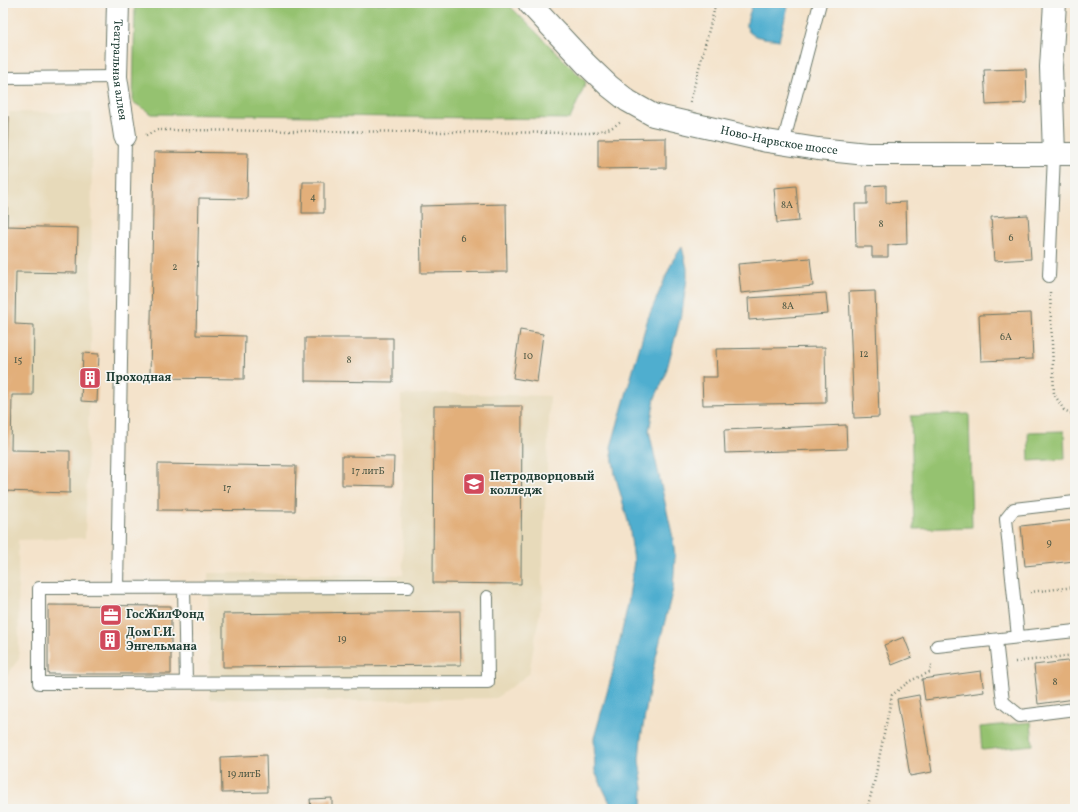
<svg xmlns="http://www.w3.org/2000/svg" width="1078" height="812" viewBox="0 0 1078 812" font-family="Vollkorn,serif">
<rect width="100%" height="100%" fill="#f6f6f2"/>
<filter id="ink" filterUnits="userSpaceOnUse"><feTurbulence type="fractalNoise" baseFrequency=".025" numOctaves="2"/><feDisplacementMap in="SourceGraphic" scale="8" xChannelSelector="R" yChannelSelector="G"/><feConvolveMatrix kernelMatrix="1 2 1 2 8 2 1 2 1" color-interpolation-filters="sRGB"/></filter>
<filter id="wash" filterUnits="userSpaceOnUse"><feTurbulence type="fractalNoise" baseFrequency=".012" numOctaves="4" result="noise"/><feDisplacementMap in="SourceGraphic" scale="16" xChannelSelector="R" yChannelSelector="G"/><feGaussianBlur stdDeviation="0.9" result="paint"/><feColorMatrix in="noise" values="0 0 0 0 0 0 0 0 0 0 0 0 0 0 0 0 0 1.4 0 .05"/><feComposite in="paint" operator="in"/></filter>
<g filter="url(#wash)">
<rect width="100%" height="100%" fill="#f4e3cb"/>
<!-- built -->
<path fill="#e7daba" d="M9,112L92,113L91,353L97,402H89L85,538L18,540L19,658L3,682V117H9Z
M446,393L550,396L542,580L543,594L529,674L496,698L351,701L210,699L208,573L403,575L401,395Z"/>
<!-- green -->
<path fill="#95c270" stroke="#5a8052" d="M135,3H507L586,82L570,119L152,114L133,102Z
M969,414L972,527L914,529L911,416Z
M1064,431L1065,459L1029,461L1028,432Z
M1031,722L1033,745L982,750L980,727Z"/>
<!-- water -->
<path fill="#50aecf" stroke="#387682" d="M753,3H789L779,40C770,38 746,39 747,25C747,18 751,10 753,3Z
M682,247L687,268V279L682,312L665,376L655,398L649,431L673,538L675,557L673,589L653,669L641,738L639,760L643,788L642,809H613L595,772L594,738L612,675L628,604L634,561L629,525L615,474L611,447L648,318L673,260Z"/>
<g id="blocks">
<!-- building -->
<path fill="#e2af7a" d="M1026,69L1027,103L986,105L984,70Z
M3,117H9L7,226L78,228L77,273L16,272L15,324L34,325L33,395H12L11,450L70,451V493L3,491Z
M666,138V168L598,169V139Z
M154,152L248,153L247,199L199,198L196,335L245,336L244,379L150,378Z
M303,182H324V213H302Z
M886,185V203L906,202L907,244L888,245V257H872V247H856L855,204H867V186Z
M796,186L799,221L777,223L774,188Z
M506,204L507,272L421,273L420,206Z
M1028,215L1031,259L994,261L991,217Z
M810,258L813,286L741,293L738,264Z
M875,291L879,417L854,418L849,292Z
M826,293L828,314L749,320L748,298Z
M1031,313L1033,359L981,361L979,315Z
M520,330L543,334L537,382L513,378Z
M305,338H393V382L305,381Z
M825,347L826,403L703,405L702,377H717L716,349Z
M83,353L99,354L97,402L81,401Z
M434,406H522L521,584L433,583Z
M846,425L847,449L725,453L724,430Z
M342,456L394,457L393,486L342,485Z
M158,464L296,466L295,511L158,510Z
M1075,520V561L1025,566L1021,526Z
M48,605L171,606V674H48Z
M460,611L461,665L223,667V614Z
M904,637L912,657L892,665L884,645Z
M1075,660V699L1038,704L1034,665Z
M981,671L984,692L925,700L922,679Z
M919,695L932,772L910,776L897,699Z
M266,755L267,792L222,793L221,757Z
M332,798V809H311L310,799Z"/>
</g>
</g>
<g filter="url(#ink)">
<use href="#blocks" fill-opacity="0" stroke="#6a7769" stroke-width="1"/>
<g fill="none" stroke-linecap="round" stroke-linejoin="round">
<!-- service casing -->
<g stroke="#6a7769" stroke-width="14">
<path id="service" d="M3,78L116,77
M783,144L820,3
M1049,276L1054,154
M408,587L39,588V683L488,682L487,597
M117,588L125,136
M184,588L186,682
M1018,637L1006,519L1014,509L1075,502
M996,640L1003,702L1020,716L1075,709
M937,646L1075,631"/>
</g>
<!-- minor casing -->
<g stroke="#6a7769" stroke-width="24">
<g id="minor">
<path id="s1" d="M118,3L116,77L125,136"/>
<path id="s2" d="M529,3L586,64L609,86L628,101L653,115L767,141L818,149L867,154H1075"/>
<path d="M1054,154L1051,67L1055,3"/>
</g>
</g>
<!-- path -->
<path stroke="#6a7769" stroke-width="2.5" stroke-dasharray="1 3" stroke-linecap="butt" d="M690,102L716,3
M146,135L157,130L592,133L611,128L621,122
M1050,292L1054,394L1064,410L1075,415
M1030,592L1075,587
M1015,662L1075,655
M867,809L874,783L892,695L910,681L930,672L933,662"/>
<!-- service -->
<use href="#service" stroke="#fff" stroke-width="12"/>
<!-- minor -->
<use href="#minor" stroke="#fff" stroke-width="22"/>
</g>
</g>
<!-- icons -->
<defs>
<g id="building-square" transform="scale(1.15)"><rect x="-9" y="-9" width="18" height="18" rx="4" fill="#d1495b" stroke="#f6f6f2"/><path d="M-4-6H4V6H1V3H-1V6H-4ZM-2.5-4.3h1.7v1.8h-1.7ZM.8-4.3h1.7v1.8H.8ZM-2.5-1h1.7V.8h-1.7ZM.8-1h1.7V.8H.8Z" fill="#fff"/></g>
<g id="university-square" transform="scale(1.15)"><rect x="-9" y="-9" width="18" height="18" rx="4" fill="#d1495b" stroke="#f6f6f2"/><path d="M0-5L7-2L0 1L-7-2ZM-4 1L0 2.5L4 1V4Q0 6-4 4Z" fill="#fff"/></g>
<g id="office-square" transform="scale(1.15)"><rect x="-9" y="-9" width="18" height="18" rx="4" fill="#d1495b" stroke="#f6f6f2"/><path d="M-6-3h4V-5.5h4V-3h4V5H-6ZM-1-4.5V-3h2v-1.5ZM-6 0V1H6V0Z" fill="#fff"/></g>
</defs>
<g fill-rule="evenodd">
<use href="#building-square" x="90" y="378"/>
<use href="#university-square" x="474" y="484"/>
<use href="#office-square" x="111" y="615"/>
<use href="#building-square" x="110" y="640"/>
</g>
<g text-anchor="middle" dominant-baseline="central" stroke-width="3.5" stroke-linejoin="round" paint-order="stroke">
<!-- number labels -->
<g font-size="10" fill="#505a46">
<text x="313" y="197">4</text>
<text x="787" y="205">8А</text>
<text x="881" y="224">8</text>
<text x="1011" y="238">6</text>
<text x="464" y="239">6</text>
<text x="175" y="267">2</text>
<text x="788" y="306">8А</text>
<text x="1006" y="337">6А</text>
<text x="864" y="354">12</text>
<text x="528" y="356">10</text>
<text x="18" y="360">15</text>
<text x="349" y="360">8</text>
<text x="368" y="471">17 литБ</text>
<text x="227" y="488">17</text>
<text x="1049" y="543">9</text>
<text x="342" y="639">19</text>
<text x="1055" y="682">8</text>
<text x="244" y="774">19 литБ</text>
</g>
<!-- street labels -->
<g font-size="12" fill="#1f3d34" stroke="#f6f6f2">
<text stroke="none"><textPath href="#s1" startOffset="67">Театральная аллея</textPath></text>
<text stroke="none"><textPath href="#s2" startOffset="297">Ново-Нарвское шоссе</textPath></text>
</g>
<!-- poi labels -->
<g font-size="12" font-weight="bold" fill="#1f3d34" stroke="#f6f6f2" text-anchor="start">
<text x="106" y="378">Проходная</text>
<text x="490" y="477">Петродворцовый<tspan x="490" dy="14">колледж</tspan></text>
<text x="126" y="615">ГосЖилФонд</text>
<text x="126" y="633">Дом Г.И.<tspan x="126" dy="14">Энгельмана</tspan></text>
</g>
</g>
<!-- margin -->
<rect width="1078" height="812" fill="none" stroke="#f6f6f2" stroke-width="16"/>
</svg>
